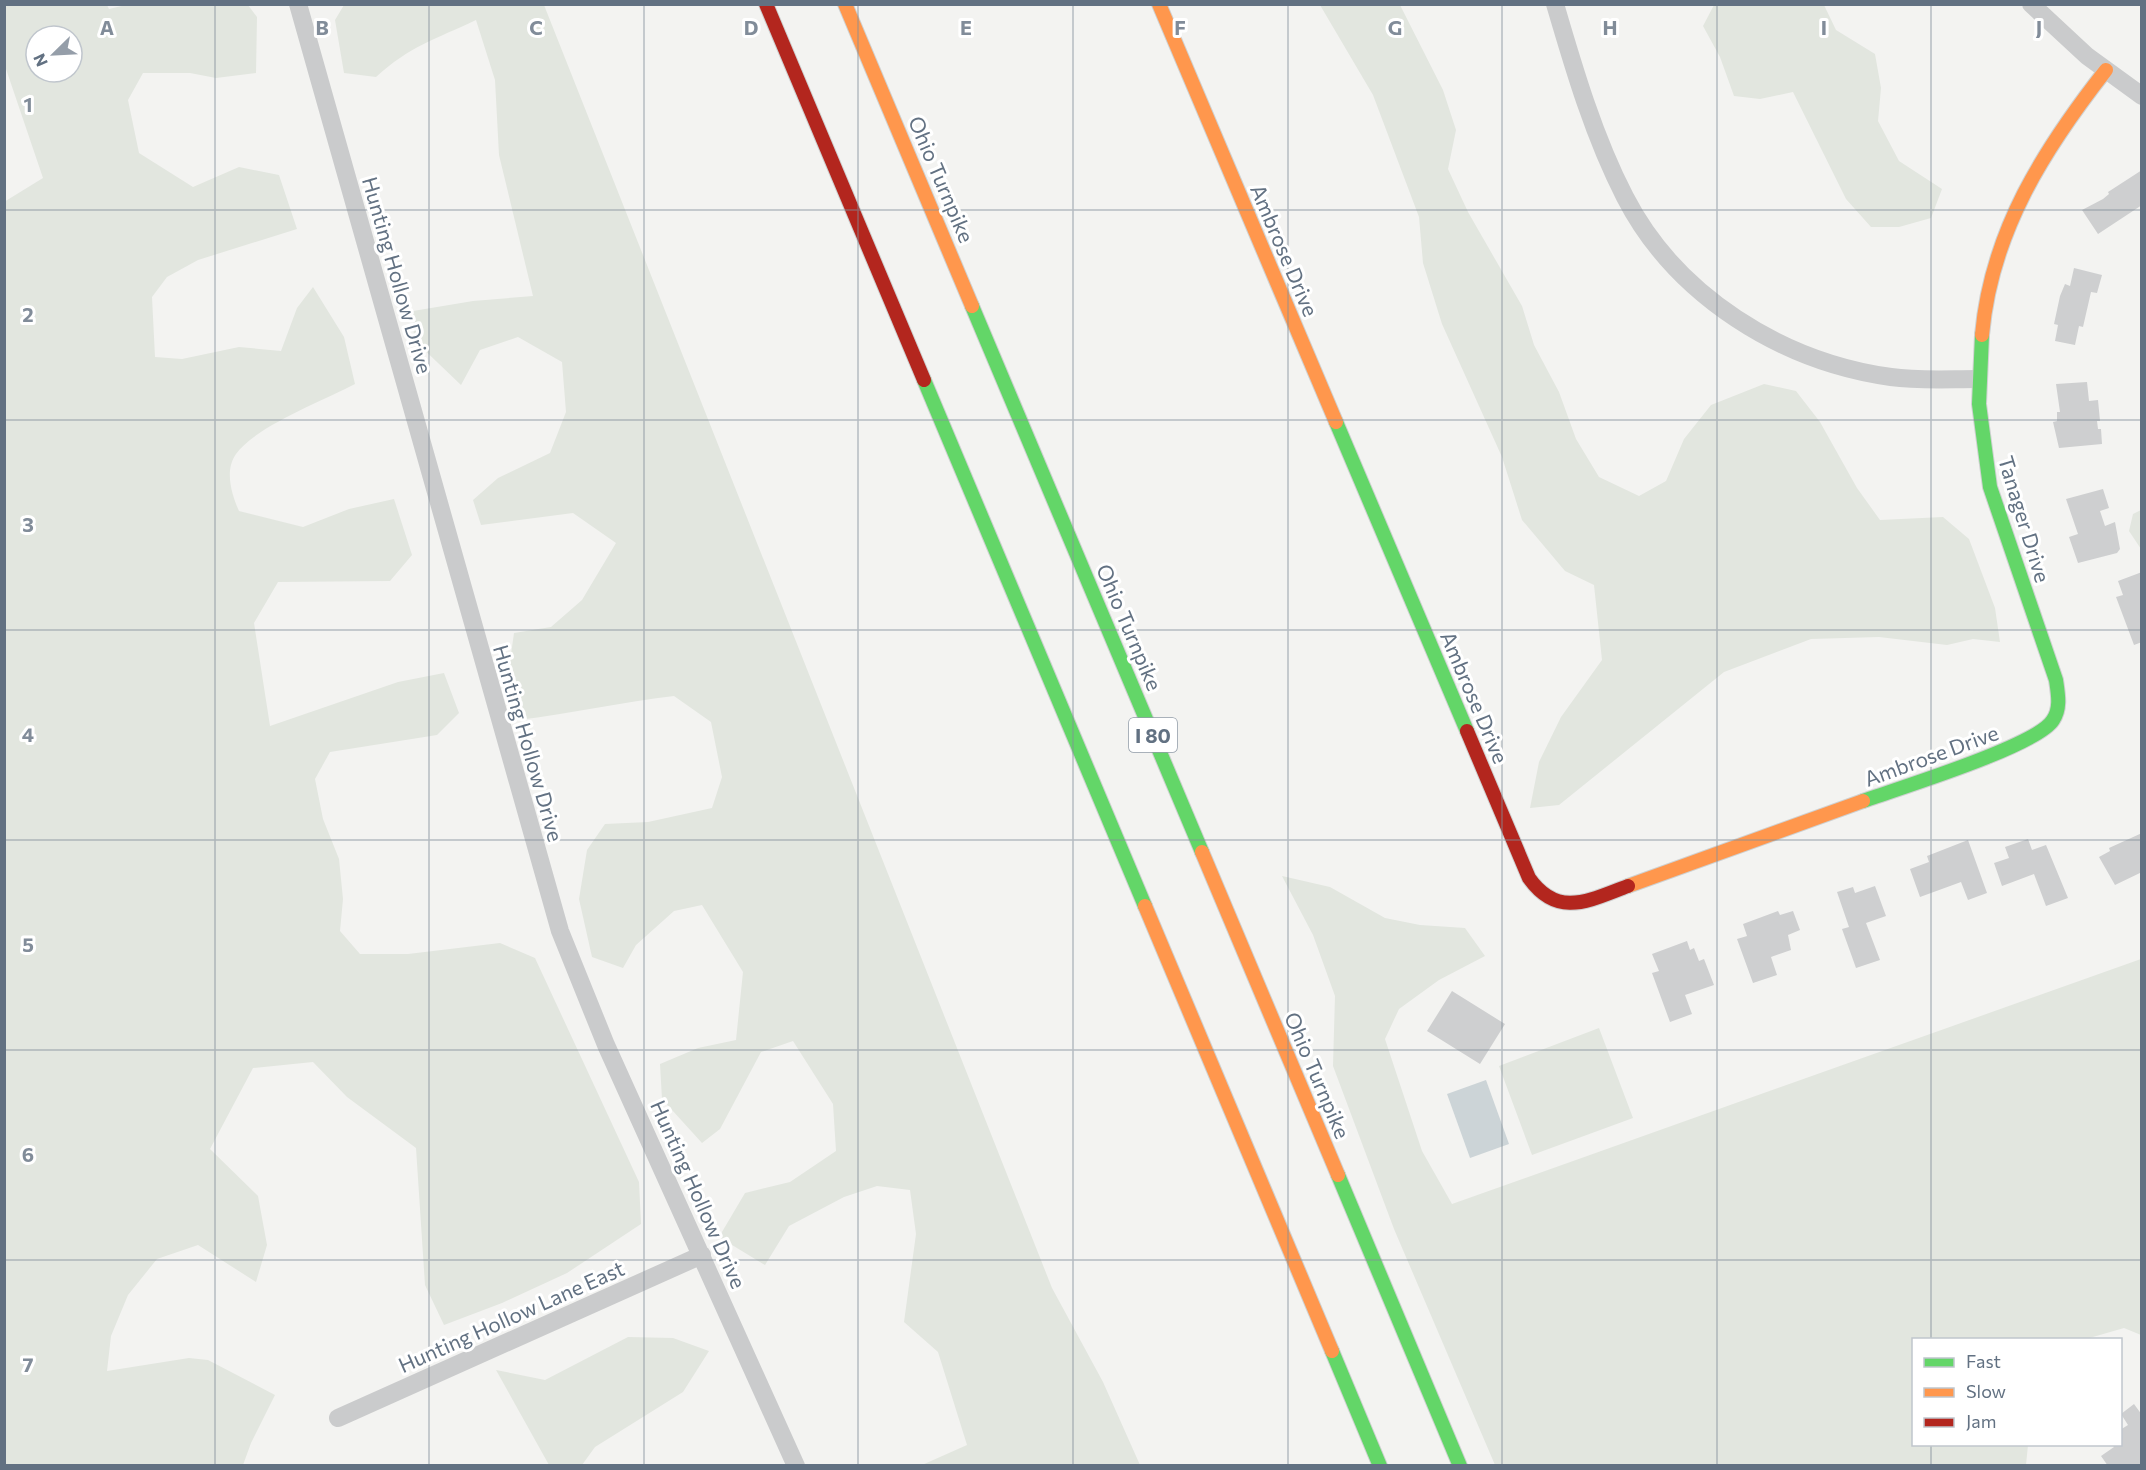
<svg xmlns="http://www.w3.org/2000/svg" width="2146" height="1470" viewBox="0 0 2146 1470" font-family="Commissioner,sans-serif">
<rect width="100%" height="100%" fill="#f3f3f1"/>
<!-- green -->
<path fill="#e2e6df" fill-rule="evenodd" d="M107,5L109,9L130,4L248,5L257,17L256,73L216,78L190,73H143L128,100L139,153L193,187L239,167L279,175L297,229L198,260L167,277L152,297L155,357L182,359L239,347L281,351L297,308L313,287L344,337L355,384C323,401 256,426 236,454C224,471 232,495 239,511L303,527L349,509L394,499L412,555L390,581L278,582L254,623L270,726L398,682L444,673L459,713L437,735L330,752L315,779L323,819L339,859L343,899L340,931L360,954H408L500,943L535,958L639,1182L641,1224L567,1273L502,1303L444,1325L425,1285L416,1148L347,1097L313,1062L253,1068L210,1149L258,1196L267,1245L256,1282L198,1245L157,1259L128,1295L111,1336L107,1371L189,1358L208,1360L275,1395L251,1443L243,1465H5L4,202L43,178L5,66V5ZM36,36H72V72H36Z
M344,5H544L1052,1288L1103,1382L1140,1465H922L967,1445L938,1352L904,1322L916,1234L910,1190L877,1186L844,1197L789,1226L765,1265L719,1237L745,1193L790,1182L836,1151L833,1104L793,1041L761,1052L720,1129L702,1143L662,1099L660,1064L698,1048L736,1040L743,972L702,905L674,911L636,945L623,968L592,957L579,899L587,850L605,824L648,822L712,808L722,777L711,722L674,696C621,702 570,714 518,720L507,682L514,633L551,627L582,600L616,543L573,513L481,525L473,500L498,478L550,453L566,412L562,362L518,337L480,350L461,385L414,340L413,311L473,301L533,296L499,155L495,80L476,20C436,39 410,46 376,77L344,73L335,20Z
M1320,5H1400L1443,90L1456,130L1448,169L1468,212L1522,306L1534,345L1559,392L1576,439L1599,477L1639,496L1666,481L1684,439L1711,405L1764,384L1796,391L1820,422L1857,488L1880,520L1943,517L1969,539L1995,608L2000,642L1973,639L1947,645L1879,637L1811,639L1724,672L1559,805L1530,808L1539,762L1561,717L1602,660L1594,585L1565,571L1522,520L1502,457L1442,324L1423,263L1419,217L1373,95Z
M1714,5H1824L1836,30L1875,54L1881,88L1878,121L1899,161L1942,189L1931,218L1899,227H1871L1846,199L1793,92L1760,99L1734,96L1720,57L1703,26Z
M2141,510V549L2129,531L2133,514Z
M1282,876L1330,887L1385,918L1420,925L1465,928L1485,956L1439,980L1399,1009L1385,1039L1422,1151L1452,1204L2141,959V1335L2124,1328L2086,1339L1914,1340V1444L2028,1445L2026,1465H1495L1394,1229L1333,1066L1335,996L1313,935Z
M1599,1028L1633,1118L1532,1155L1499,1066Z
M628,1337L673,1338L709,1351L683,1392L595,1447L582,1465H549L496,1370L545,1380Z"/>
<!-- water -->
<path fill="#ccd4d7" d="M1486,1080L1509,1144L1470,1158L1447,1094Z"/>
<!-- building -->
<path fill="#cecfd0" d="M2142,170V205L2098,234L2082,210L2103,199L2109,194L2108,192Z
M2074,268L2102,275L2097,293L2091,292L2083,327L2079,326L2075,345L2055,341L2058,325L2054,324L2060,296L2065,284L2070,286Z
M2087,382L2089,401L2098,400L2100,421H2097L2098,429H2101L2102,444L2059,448L2053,422L2057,421V412H2060L2056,384Z
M2103,489L2109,508L2100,511L2105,526L2115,522L2120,549L2117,553L2078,563L2069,537L2078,534L2066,499Z
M2142,572V642L2134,645L2116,597L2123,595L2118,581Z
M2142,833V872L2115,885L2099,857L2110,851L2109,848Z
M2028,839L2032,850L2046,845L2068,898L2046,906L2034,874L2002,886L1994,863L2009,858L2005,847Z
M1968,840L1987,893L1968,900L1961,882L1920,897L1910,869L1929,862L1927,856Z
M1875,886L1886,916L1866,923L1880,960L1856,968L1842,929L1849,927L1837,892L1853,887L1855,893Z
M1778,911L1780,915L1793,911L1800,930L1788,935L1791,950L1771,957L1777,975L1753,983L1737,939L1747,936L1743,924Z
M1687,941L1690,950L1694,948L1699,961L1704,959L1714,985L1685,995L1692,1014L1670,1022L1652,973L1659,971L1652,954Z
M1452,991L1505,1024L1480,1064L1427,1031Z
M2134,1404L2142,1415V1466H2108L2101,1456L2114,1447L2112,1444H2120V1430L2128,1425L2121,1414Z"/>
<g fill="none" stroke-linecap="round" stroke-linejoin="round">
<!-- fast casing -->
<g stroke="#cfd1d1" stroke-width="16">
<path id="fast" d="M972,306L1202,852
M924,380L1145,906
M1336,422L1467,731
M1863,801C1899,788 2037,746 2053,720C2061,708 2058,694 2056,680L1990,487L1979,404L1982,335
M1338,1175L1460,1466
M1332,1351L1380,1466"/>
</g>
<!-- slow casing -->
<g stroke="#cfd1d1" stroke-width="16">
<path id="slow" d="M845,4L972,306
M1159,4L1336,422
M1982,335C1991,232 2044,149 2106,70
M1202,852L1338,1175
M1628,886L1863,801
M1145,906L1332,1351"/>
</g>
<!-- jam casing -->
<g stroke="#cfd1d1" stroke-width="16">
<path id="jam" d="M766,4L924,380
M1467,731L1529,878C1558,919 1590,900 1628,886"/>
</g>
<!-- street -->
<path stroke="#cacbcc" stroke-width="18" d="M298,4L560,931L606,1045L796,1466
M1555,4C1574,69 1594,137 1625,197C1676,296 1782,362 1891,377C1919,381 1948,379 1977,379
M2031,4L2087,56L2142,96
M338,1418L702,1255"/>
<!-- fast -->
<use href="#fast" stroke="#63d668" stroke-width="14"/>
<!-- slow -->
<use href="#slow" stroke="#ff974d" stroke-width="14"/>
<!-- jam -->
<use href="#jam" stroke="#b3261e" stroke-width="14"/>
</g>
<!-- grid -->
<path fill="none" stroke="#818c99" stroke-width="1.5" stroke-opacity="0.55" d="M215,4V1466M429,4V1466M644,4V1466M858,4V1466M1073,4V1466M1288,4V1466M1502,4V1466M1717,4V1466M1931,4V1340M4,210H2142M4,420H2142M4,630H2142M4,840H2142M4,1050H2142M4,1260H2142M1931,1444V1466"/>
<g text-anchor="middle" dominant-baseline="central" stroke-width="6" stroke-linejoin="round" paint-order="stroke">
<!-- shield labels -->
<rect fill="#fff" stroke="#919ca8" stroke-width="1.5" x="1129" y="718" width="48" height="34" rx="4.5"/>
<g font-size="20" font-weight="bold" fill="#627182">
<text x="1153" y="735">I 80</text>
</g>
<!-- street labels -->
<g font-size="21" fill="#627182" stroke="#fff">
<text transform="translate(942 179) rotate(67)">Ohio Turnpike</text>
<text transform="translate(1285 250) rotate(67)">Ambrose Drive</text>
<text transform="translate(398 275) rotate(74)">Hunting Hollow Drive</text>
<text transform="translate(2025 519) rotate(73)">Tanager Drive</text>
<text transform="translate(1130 627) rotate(67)">Ohio Turnpike</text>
<text transform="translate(1475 697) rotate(67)">Ambrose Drive</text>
<text transform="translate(529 743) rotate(74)">Hunting Hollow Drive</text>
<text transform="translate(1931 755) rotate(-20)">Ambrose Drive</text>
<text transform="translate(1318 1075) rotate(67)">Ohio Turnpike</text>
<text transform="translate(699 1194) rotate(66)">Hunting Hollow Drive</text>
<text transform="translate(511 1316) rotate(-24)">Hunting Hollow Lane East</text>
</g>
</g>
<g font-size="20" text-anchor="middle" font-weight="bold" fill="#818c99" stroke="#fff" stroke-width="6" stroke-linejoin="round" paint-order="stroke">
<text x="107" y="35">A</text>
<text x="322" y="35">B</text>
<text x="536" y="35">C</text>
<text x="751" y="35">D</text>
<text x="966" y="35">E</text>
<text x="1180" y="35">F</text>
<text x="1395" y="35">G</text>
<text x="1610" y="35">H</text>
<text x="1824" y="35">I</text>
<text x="2039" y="35">J</text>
<text x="28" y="112">1</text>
<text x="28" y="322">2</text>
<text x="28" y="532">3</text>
<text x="28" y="742">4</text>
<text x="28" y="952">5</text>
<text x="28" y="1162">6</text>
<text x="28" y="1372">7</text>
</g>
<!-- border -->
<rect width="2146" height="1470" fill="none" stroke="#627182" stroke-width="12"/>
<!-- legend -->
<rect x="1912" y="1338" width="210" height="108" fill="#ffffff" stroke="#c0c6cd" stroke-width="1.5"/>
<rect x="1924" y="1358" width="30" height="9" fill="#63d668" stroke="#c0c6cd" stroke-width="1.5"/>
<text x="1966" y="1368" font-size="18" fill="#627182">Fast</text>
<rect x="1924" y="1388" width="30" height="9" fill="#ff974d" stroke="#c0c6cd" stroke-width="1.5"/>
<text x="1966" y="1398" font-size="18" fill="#627182">Slow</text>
<rect x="1924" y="1418" width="30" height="9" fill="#b3261e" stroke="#c0c6cd" stroke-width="1.5"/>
<text x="1966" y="1428" font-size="18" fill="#627182">Jam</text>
<!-- north arrow -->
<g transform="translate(54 54) rotate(246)"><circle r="28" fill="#ffffff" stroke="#c0c6cd" stroke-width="1.5"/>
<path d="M0-4.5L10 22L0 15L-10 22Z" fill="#959ea9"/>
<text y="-9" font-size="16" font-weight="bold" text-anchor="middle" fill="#627182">N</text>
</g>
</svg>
